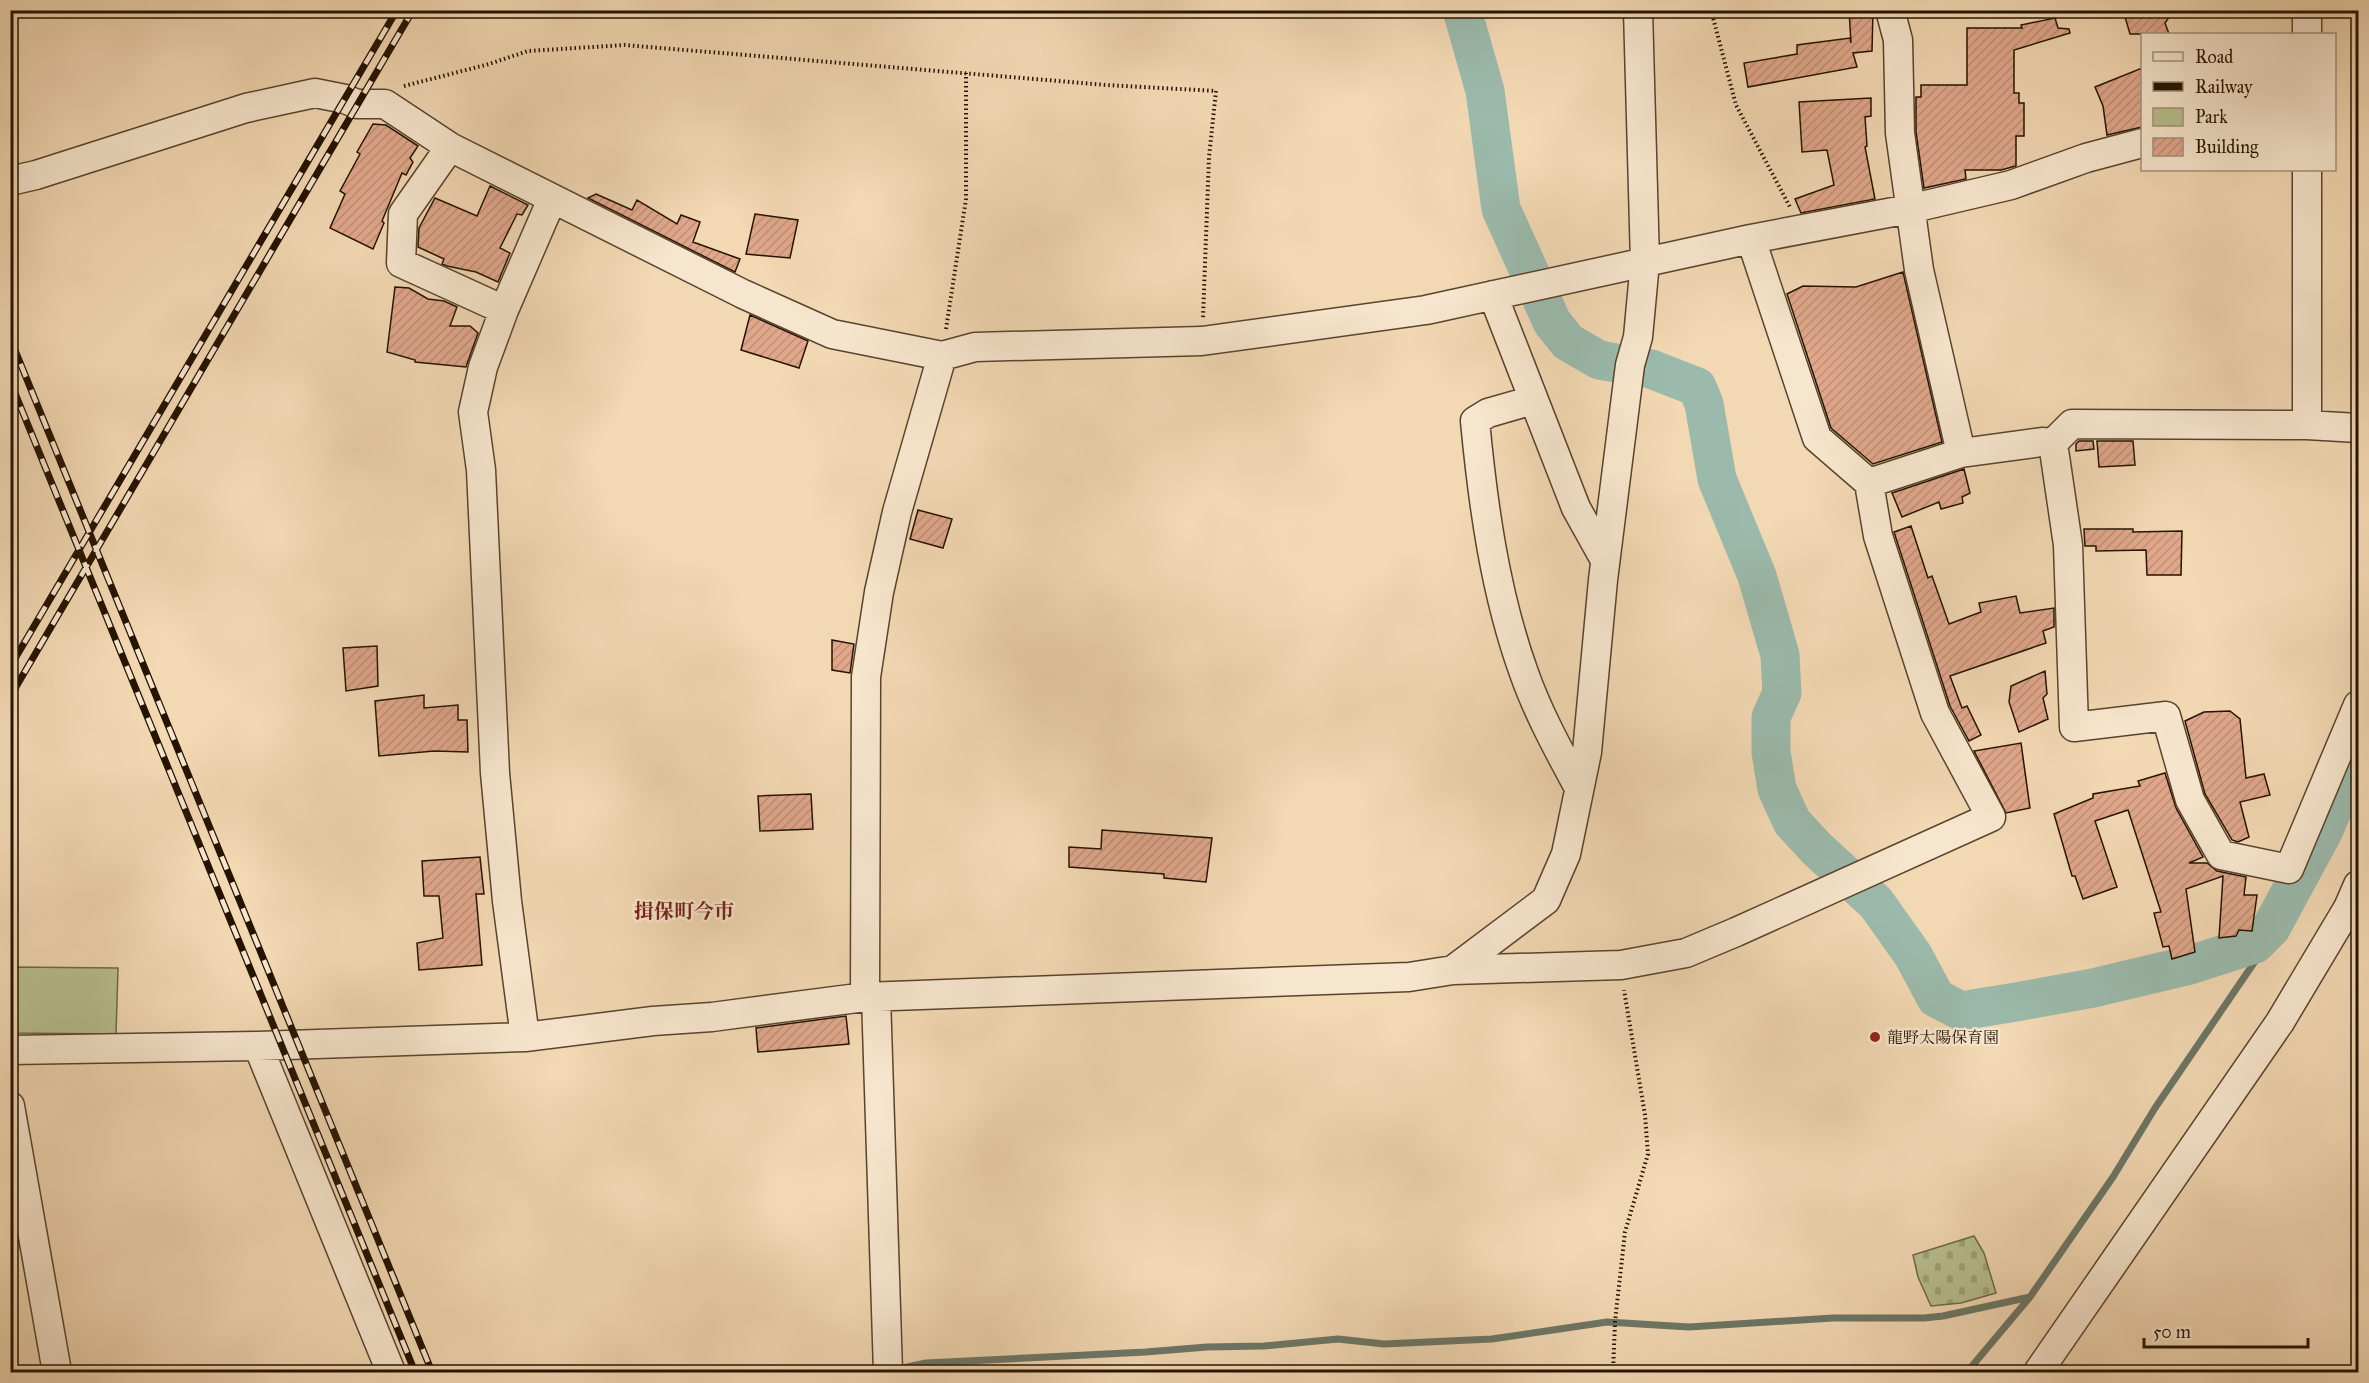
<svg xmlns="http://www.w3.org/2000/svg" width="2369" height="1383" viewBox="0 0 2369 1383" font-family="'IM FELL Great Primer','Noto Serif JP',serif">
<defs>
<pattern id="cemetery-stones" width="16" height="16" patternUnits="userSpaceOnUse" patternTransform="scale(1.5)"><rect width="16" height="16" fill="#b8bf8f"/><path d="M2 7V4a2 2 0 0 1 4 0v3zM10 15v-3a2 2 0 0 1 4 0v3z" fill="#9ea37a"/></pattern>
<pattern id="building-hatch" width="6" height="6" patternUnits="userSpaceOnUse" patternTransform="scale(1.5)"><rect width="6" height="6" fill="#e0a78b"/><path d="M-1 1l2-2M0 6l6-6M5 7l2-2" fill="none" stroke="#c08f76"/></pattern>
</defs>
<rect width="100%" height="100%" fill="#f2d8b3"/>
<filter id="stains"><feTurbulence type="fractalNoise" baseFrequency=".00333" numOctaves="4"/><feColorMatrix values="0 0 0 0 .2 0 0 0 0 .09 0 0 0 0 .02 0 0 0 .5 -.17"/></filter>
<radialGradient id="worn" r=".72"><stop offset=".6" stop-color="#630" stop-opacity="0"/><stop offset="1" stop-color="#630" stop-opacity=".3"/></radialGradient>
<!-- green -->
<path fill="#b8bf8f" stroke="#6e6948" stroke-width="1.5" d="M11,967L118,968L116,1034L11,1033Z"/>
<!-- cemetery -->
<path fill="url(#cemetery-stones)" stroke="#6e6948" stroke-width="1.5" d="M1974,1236L1984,1253L1996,1293L1961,1303L1931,1306L1918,1277L1913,1255Z"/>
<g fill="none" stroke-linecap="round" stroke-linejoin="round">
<!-- stream -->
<path stroke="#6c7767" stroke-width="7" d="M893,1370L926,1363L1146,1352L1207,1347L1264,1346L1338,1339L1384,1344L1492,1339L1607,1322L1689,1327L1833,1318H1924L1943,1316L2030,1297L2113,1177L2155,1108L2262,951L2267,932
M1967,1372L2030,1297"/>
<!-- river -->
<path stroke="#9bbaac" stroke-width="39" d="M1462,10L1485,91L1501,209L1552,322L1568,342L1599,360L1651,369L1697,387L1704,404L1717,479L1757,576L1780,655L1782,693L1771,717V752L1777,789L1792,822L1817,849L1876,903L1913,955L1936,998L1961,1011L2016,1002L2093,988L2190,965L2255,944L2271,928L2324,830L2358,748"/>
</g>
<!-- building -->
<path fill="url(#building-hatch)" stroke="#251300" stroke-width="1.5" d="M1849,10H1873L1872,51L1853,53L1857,67L1748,87L1744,63L1797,54V45L1850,38L1851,43Z
M2123,10H2174L2165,23L2169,34H2130Z
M2055,18L2058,28L2069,29L2070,33L2014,50V93H2019V103H2024V136H2016V166L2001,170H1965L1966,179L1924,188L1916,132V97H1921V85H1967V28H2022L2021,25Z
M2142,68V127L2107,135L2103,106L2095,87Z
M1871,98V116L1865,117L1867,146L1865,147L1875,199L1801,213L1795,199L1834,185L1827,150L1802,152L1799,102Z
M373,124L386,125L418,146L410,158L413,162L406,175L402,173L382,221L384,223L373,249L330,228L345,194L340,191L360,154L357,152Z
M490,186L528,205L522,215L517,214L500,248L510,253L498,282L476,272L447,266L442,264L444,259L418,247L419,228L435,198L477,216Z
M596,194L632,210L637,200L677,224L681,215L700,222L693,242L740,259L735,272L588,198Z
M755,214L798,220L790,258L746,254Z
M1903,272L1942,442L1873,464L1831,428L1787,294L1803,286L1856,287Z
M395,287L409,288L428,299L444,301L457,307L450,326H470L478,333L466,367L415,362V360L387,352Z
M750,315L808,341L799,368L741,350Z
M2079,441H2093L2094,449L2076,451V444Z
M2097,441H2133L2135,465L2099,467Z
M1964,469L1970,493L1962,497L1963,503L1941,509L1939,502L1902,517L1892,493Z
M918,510L952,519L943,548L910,539Z
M1911,526L1928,578L1932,576L1949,624L1981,612L1979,603L2016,596L2020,613L2054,608V627L2043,631L2046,643L1950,676L1962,708L1967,706L1981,735L1969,741L1950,706L1894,532Z
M2084,529H2133V532L2182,531L2181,575H2147L2146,550L2096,551V546H2085Z
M832,640L854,644L850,673L832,670Z
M377,646L378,686L346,691L343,648Z
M2045,671L2047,694L2043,698L2048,719L2019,732L2009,702L2011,686Z
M424,695V708L458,705V720H467L468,752L434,751L379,756L375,701Z
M2230,711L2240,719L2246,778L2264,774L2270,795L2240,802L2249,837L2238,842L2232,840L2205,794L2185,721L2204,712Z
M2021,743L2030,808L2006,813L1974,751Z
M2165,773L2176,808L2203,857L2189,863H2207L2217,871L2246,877L2244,895H2257L2252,931L2239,930L2236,936L2219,938L2223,876L2186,889L2195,952L2172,959L2169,946L2163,947L2154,913L2161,912L2128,810L2095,821L2117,887L2083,899L2075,876H2072L2054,814L2093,798V794L2140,786L2138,781Z
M811,794L813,829L760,831L758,796Z
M1102,830L1212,838L1206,882L1164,878V874L1069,867V847L1101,849Z
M480,857L484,894H476L482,965L419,970L417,943L443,938L439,896H424L422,861Z
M846,1016L849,1044L758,1052L756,1028Z"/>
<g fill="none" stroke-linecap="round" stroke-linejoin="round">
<!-- minor casing -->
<g stroke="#58442d" stroke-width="31">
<path id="minor" d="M1890,10L1898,40L1900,133L1919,270L1961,453
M2307,34V10
M450,147L403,214L401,263L504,310
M2307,170V425L2358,428
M10,181L36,175L246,108L315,93L345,99L357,104H385L450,147L743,294L832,334L942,356L975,347L1202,341L1426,310L1751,239L1909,209L2011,185L2086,158L2142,143
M1493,295L1576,508L1605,560
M1533,400L1488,413L1475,421C1483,505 1495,593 1524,673C1538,713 1559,751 1579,788
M2053,443L2072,424L2313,425
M1869,483L1961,453L2042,442L2053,443L2068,545L2074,727L2166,716L2190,800L2221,855L2289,869L2358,705
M1453,970L1546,900L1566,854L1587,752L1603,580L1630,365L1638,337L1645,262L1638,10
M876,996L888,1372
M865,997L866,677L879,592L897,512L942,356
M525,1037L507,901L495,773L481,470L473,412L483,367L504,310L552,199
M258,1046L391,1372
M10,1050L258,1046L525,1037L653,1021L712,1017L865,997L1409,977L1453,970L1621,965L1686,953L1736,932L1991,817L1935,713L1878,536L1869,483L1817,438L1751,239
M10,1106L57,1372
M2038,1372L2280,1022L2348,908L2358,885"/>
</g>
<!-- path -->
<path stroke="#251300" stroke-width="4" stroke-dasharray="1.5 3" stroke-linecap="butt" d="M1711,10L1736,105L1790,207
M404,86L489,64L528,51L625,45L1106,85L1216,91L1209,157L1203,318
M946,329L966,199V73
M1613,1372L1615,1322L1625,1232L1648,1154L1645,1115L1624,990"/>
<!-- minor -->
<use href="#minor" stroke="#f7e6ce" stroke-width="28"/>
<!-- rail casing -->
<g stroke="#251300" stroke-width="7">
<path id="rail" d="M10,338L432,1372
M10,381L415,1372
M10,667L397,10
M10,697L413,10"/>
</g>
<!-- rail -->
<use href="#rail" stroke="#f7e6ce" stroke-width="4.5" stroke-dasharray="14" stroke-linecap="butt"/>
</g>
<!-- markers -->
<circle fill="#8f2418" stroke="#f7e6ce" stroke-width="2" cx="1875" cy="1037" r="6"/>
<g text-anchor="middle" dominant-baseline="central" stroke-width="5" stroke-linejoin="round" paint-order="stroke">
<!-- poi labels -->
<g font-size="16" fill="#251300" stroke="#f7e6ce" text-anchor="start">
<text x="1887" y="1037">龍野太陽保育園</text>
</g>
<!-- quarter labels -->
<g font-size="20" font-weight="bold" fill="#7a1f14" stroke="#f7e6ce">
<text x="684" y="911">揖保町今市</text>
</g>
</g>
<!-- margin -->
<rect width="2369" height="1383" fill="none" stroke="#f2d8b3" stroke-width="36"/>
<rect x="12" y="12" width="2345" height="1359" fill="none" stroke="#251300" stroke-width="3"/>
<rect x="18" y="18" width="2333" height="1347" fill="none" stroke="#251300" stroke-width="1.5"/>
<!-- legend -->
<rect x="2141" y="33" width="195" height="138" fill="#f7e6ce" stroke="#a3927c" stroke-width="1.5"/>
<rect x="2153" y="52" width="30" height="9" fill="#f7e6ce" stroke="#a3927c" stroke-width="1.5"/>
<text x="2195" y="63" font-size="18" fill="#251300">Road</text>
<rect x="2153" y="82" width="30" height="9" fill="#251300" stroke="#a3927c" stroke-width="1.5"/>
<text x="2195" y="93" font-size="18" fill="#251300">Railway</text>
<rect x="2153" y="108" width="30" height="18" fill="#b8bf8f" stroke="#a3927c" stroke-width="1.5"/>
<text x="2195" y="123" font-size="18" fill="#251300">Park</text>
<rect x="2153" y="138" width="30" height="18" fill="url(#building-hatch)" stroke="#a3927c" stroke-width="1.5"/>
<text x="2195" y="153" font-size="18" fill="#251300">Building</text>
<!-- scale -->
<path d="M2144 1338v9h164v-9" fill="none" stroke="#251300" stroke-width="3"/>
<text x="2153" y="1338" font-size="18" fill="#251300" stroke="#f7e6ce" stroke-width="4.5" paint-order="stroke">50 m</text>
<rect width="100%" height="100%" filter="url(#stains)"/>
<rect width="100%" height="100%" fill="url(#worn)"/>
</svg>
